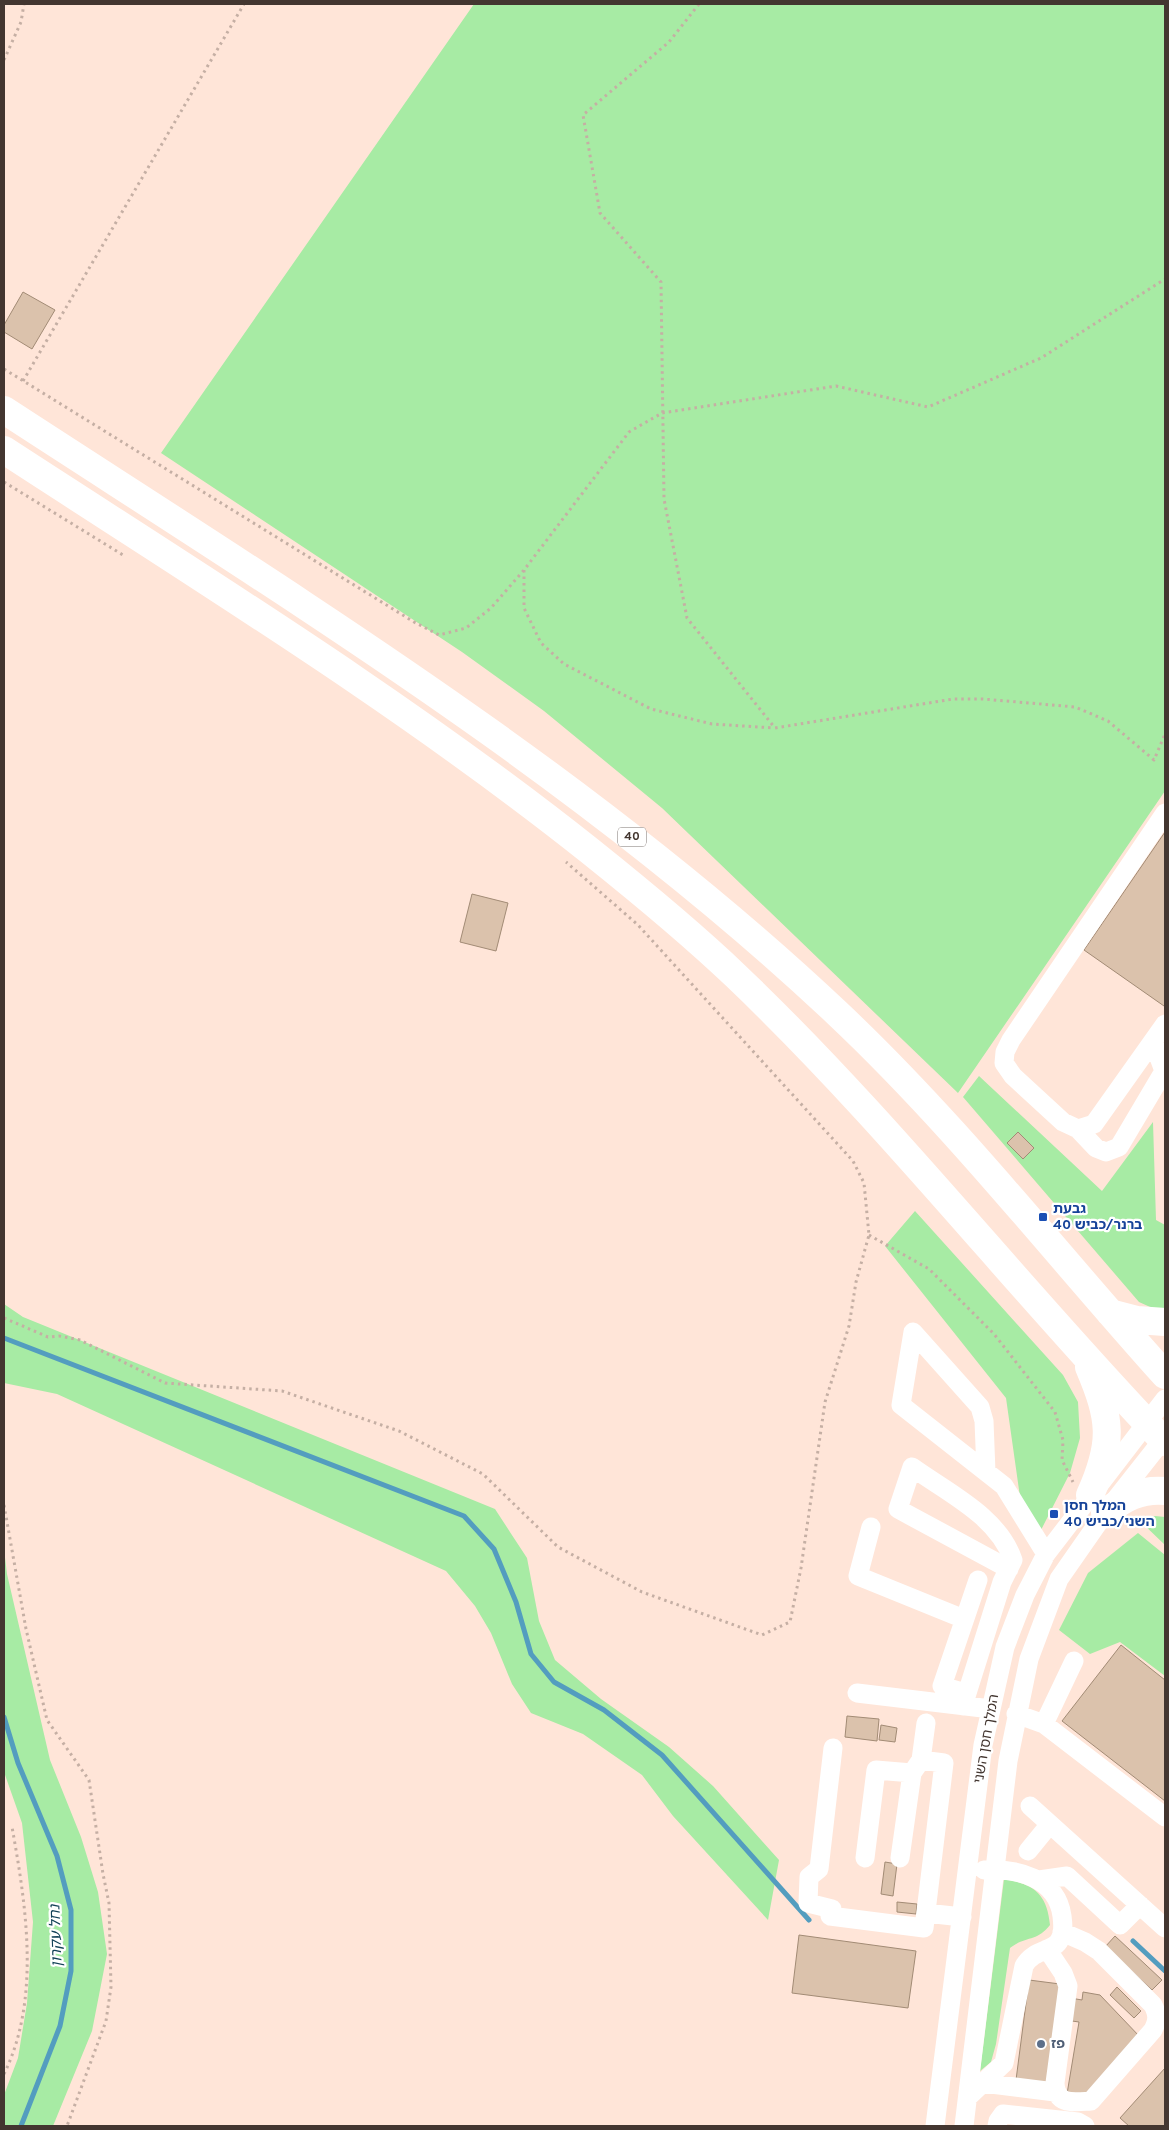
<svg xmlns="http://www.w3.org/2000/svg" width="1169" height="2130" viewBox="0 0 1169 2130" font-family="Overpass,'Noto Sans Hebrew',sans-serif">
<rect width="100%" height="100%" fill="#ffe5d8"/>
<!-- green -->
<path fill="#a7eba4" d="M474,4H1165V791L958,1093L662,808L544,711L462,652L161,453Z
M979,1076L1102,1191L1153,1122L1156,1220L1165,1225V1311H1159L1139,1302L963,1097Z
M915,1211L1063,1375L1078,1402L1080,1438L1070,1473L1040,1532L1022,1511L1006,1398L885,1246Z
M4,1304L23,1317L495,1509L527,1558L539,1621L555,1660L601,1699L669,1747L713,1786L779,1860L768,1920L673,1816L642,1775L583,1734L531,1713L512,1684L491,1633L475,1606L446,1571L57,1394L4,1383Z
M1155,1516L1165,1517V1545L1140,1521Z
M1138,1533L1165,1555V1676L1120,1642L1090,1654L1059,1630L1088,1573Z
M4,1549L7,1574L50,1760L81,1837L98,1892L107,1954L92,2031L53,2126H4V2095L18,2058L27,2003L33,1922L22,1823L4,1772Z
M1004,1879C1034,1884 1047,1894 1050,1925C1037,1942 1025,1936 1010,1948L996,2044L991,2062L980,2071Z"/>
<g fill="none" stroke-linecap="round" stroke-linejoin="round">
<!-- stream -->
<path stroke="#539dbf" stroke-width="5" d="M4,1338L464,1516L494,1549L516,1602L531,1654L554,1682L604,1710L662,1755L809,1920
M4,1717L18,1763L57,1856L71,1910V1971L60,2026L21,2126
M1133,1941L1165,1971"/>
</g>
<!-- building -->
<path fill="#dbc2ac" stroke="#a28b75" d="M23,292L55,310L32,349L4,332V325Z
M1165,832V1004L1164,1006L1084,950Z
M472,894L508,903L496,951L460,942Z
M1018,1132L1034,1148L1023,1159L1007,1143Z
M1121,1645L1165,1680V1801L1062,1721Z
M847,1716L879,1719L877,1741L845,1737Z
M881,1725L897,1728L895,1742L879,1740Z
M885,1862L897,1864L893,1896L881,1894Z
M897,1902L917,1904L916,1914L897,1912Z
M799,1935L916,1951L908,2008L792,1993Z
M1115,1936L1162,1980L1152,1990L1105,1947Z
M1029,1980L1060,1984L1059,1996L1082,2000L1083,1992L1100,1995L1141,2038L1090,2098L1067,2094L1079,2022L1058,2019L1050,2084L1016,2080Z
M1117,1987L1141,2011L1134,2018L1110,1995Z
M1165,2068V2126H1129L1120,2118Z"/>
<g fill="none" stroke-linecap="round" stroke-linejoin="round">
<!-- path -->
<path stroke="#c5afa4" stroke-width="3" stroke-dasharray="2.5 4" stroke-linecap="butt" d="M699,4L669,42L583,115L600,213L661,282L664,499L687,618L775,728L953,699H983L1075,707L1108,721L1154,760L1165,734
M4,60L21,22L24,4
M4,369L414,622L439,635L466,628L491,608L524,570L629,432L662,413L836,386L928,407L1041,358L1165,279
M23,381L244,4
M4,482L123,555
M524,570V608L541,643L564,664L651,709L712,724L774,728
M869,1235L929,1269L994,1334L1055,1412L1063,1440L1062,1460L1073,1482
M4,1318L48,1337L59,1336L80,1340L165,1383L282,1391L399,1431L483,1474L558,1547L642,1592L762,1635L790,1622L801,1568L825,1402L849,1326L856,1282L869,1235L864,1183L853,1161L638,925L566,862
M4,1505L26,1629L47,1720L89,1780L103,1874L109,1903L111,1987L106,2021L67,2126
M4,2074C41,1999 26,1905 12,1827"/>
<!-- minor -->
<path stroke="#fff" stroke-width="19" d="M1165,813L1011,1040L1005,1052L1004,1063L1013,1076L1063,1122L1078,1129L1094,1124L1165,1024
M1078,1129L1096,1148L1106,1152L1119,1147L1164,1071L1153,1041
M986,1472L984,1421L980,1407L913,1332L901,1405L1004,1486L1046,1554
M871,1527L858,1576L964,1619
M857,1693L991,1709
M966,1693L942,1686L978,1580
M963,1706L1002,1582L1013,1560C998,1516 948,1493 912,1467L898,1509L1009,1569
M1016,1714L1044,1724L1165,1817
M1044,1724L1074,1661
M833,1748L819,1869L809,1877L808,1903L832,1909L830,1916L924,1928L944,1763L921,1760
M1030,1806L1165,1928
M1028,1851L1050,1824
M865,1858L876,1770L912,1773
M900,1858L912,1773L921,1760L926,1723
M1039,1880L1067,1876L1120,1925L1140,1905
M926,1913L962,1917
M1047,1949L1063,1973L1068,1986L1055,2083C1056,2106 1074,2102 1091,2101L1153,2030C1158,2020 1158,2015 1153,2005L1099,1951L1085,1942L1062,1932
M983,2083L1055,2092
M968,2097L1004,2063L1024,1966C1034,1948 1055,1952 1060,1939C1064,1932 1063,1924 1062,1916C1057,1878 1017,1868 984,1870
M935,2126L983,1745L1005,1647L1025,1595L1046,1554L1165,1399
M964,2126L1008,1761L1029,1659L1059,1579L1105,1513L1165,1437
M997,2126L998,2121L1003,2114L1078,2122L1085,2126"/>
<!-- highway -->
<path stroke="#fff" stroke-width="28" d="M4,410C291,597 587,777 837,1013C956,1125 1056,1254 1165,1375
M4,450C202,579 404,703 590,851C640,891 690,932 736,976C889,1122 1019,1290 1165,1442
M1110,1313L1137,1320L1165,1322
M1089,1367C1111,1419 1114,1442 1090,1495
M1105,1513C1124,1498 1140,1489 1165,1491"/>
</g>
<!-- markers -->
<g fill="#1a4fb4" stroke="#fff" stroke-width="2">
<rect x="1038" y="1212" width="10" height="10" rx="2.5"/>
<rect x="1049" y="1509" width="10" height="10" rx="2.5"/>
</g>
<circle fill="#5c6f8a" stroke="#fff" stroke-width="2" cx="1041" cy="2044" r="5"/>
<g text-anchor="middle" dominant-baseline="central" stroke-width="4.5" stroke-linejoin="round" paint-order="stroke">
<!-- shield labels -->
<rect fill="#fff" stroke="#7b726e" stroke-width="1" x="618" y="827.5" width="28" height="19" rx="4"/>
<g font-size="12" font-weight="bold" fill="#433630">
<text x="632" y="837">40</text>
</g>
<!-- transit labels -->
<g font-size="14" font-weight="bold" fill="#164399" stroke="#fff" text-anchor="start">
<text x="1053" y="1209">גבעת<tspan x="1053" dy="16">ברנר/כביש 40</tspan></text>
<text x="1064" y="1506">המלך חסן<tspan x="1064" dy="16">השני/כביש 40</tspan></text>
</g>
<!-- street labels -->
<g font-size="14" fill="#433630" stroke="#fff">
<text transform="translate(987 1739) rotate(-80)">המלך חסן השני</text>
</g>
<!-- service labels -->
<g font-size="14" font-weight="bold" fill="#4e5e75" stroke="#fff" text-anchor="start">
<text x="1051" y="2044">פז</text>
</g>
<!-- water labels -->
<g font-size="15" font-style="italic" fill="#134257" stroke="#fff">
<text transform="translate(57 1936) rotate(-92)">נחל עקרון</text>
</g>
</g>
<!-- border -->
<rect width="1169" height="2130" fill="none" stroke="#433630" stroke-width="10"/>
</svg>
